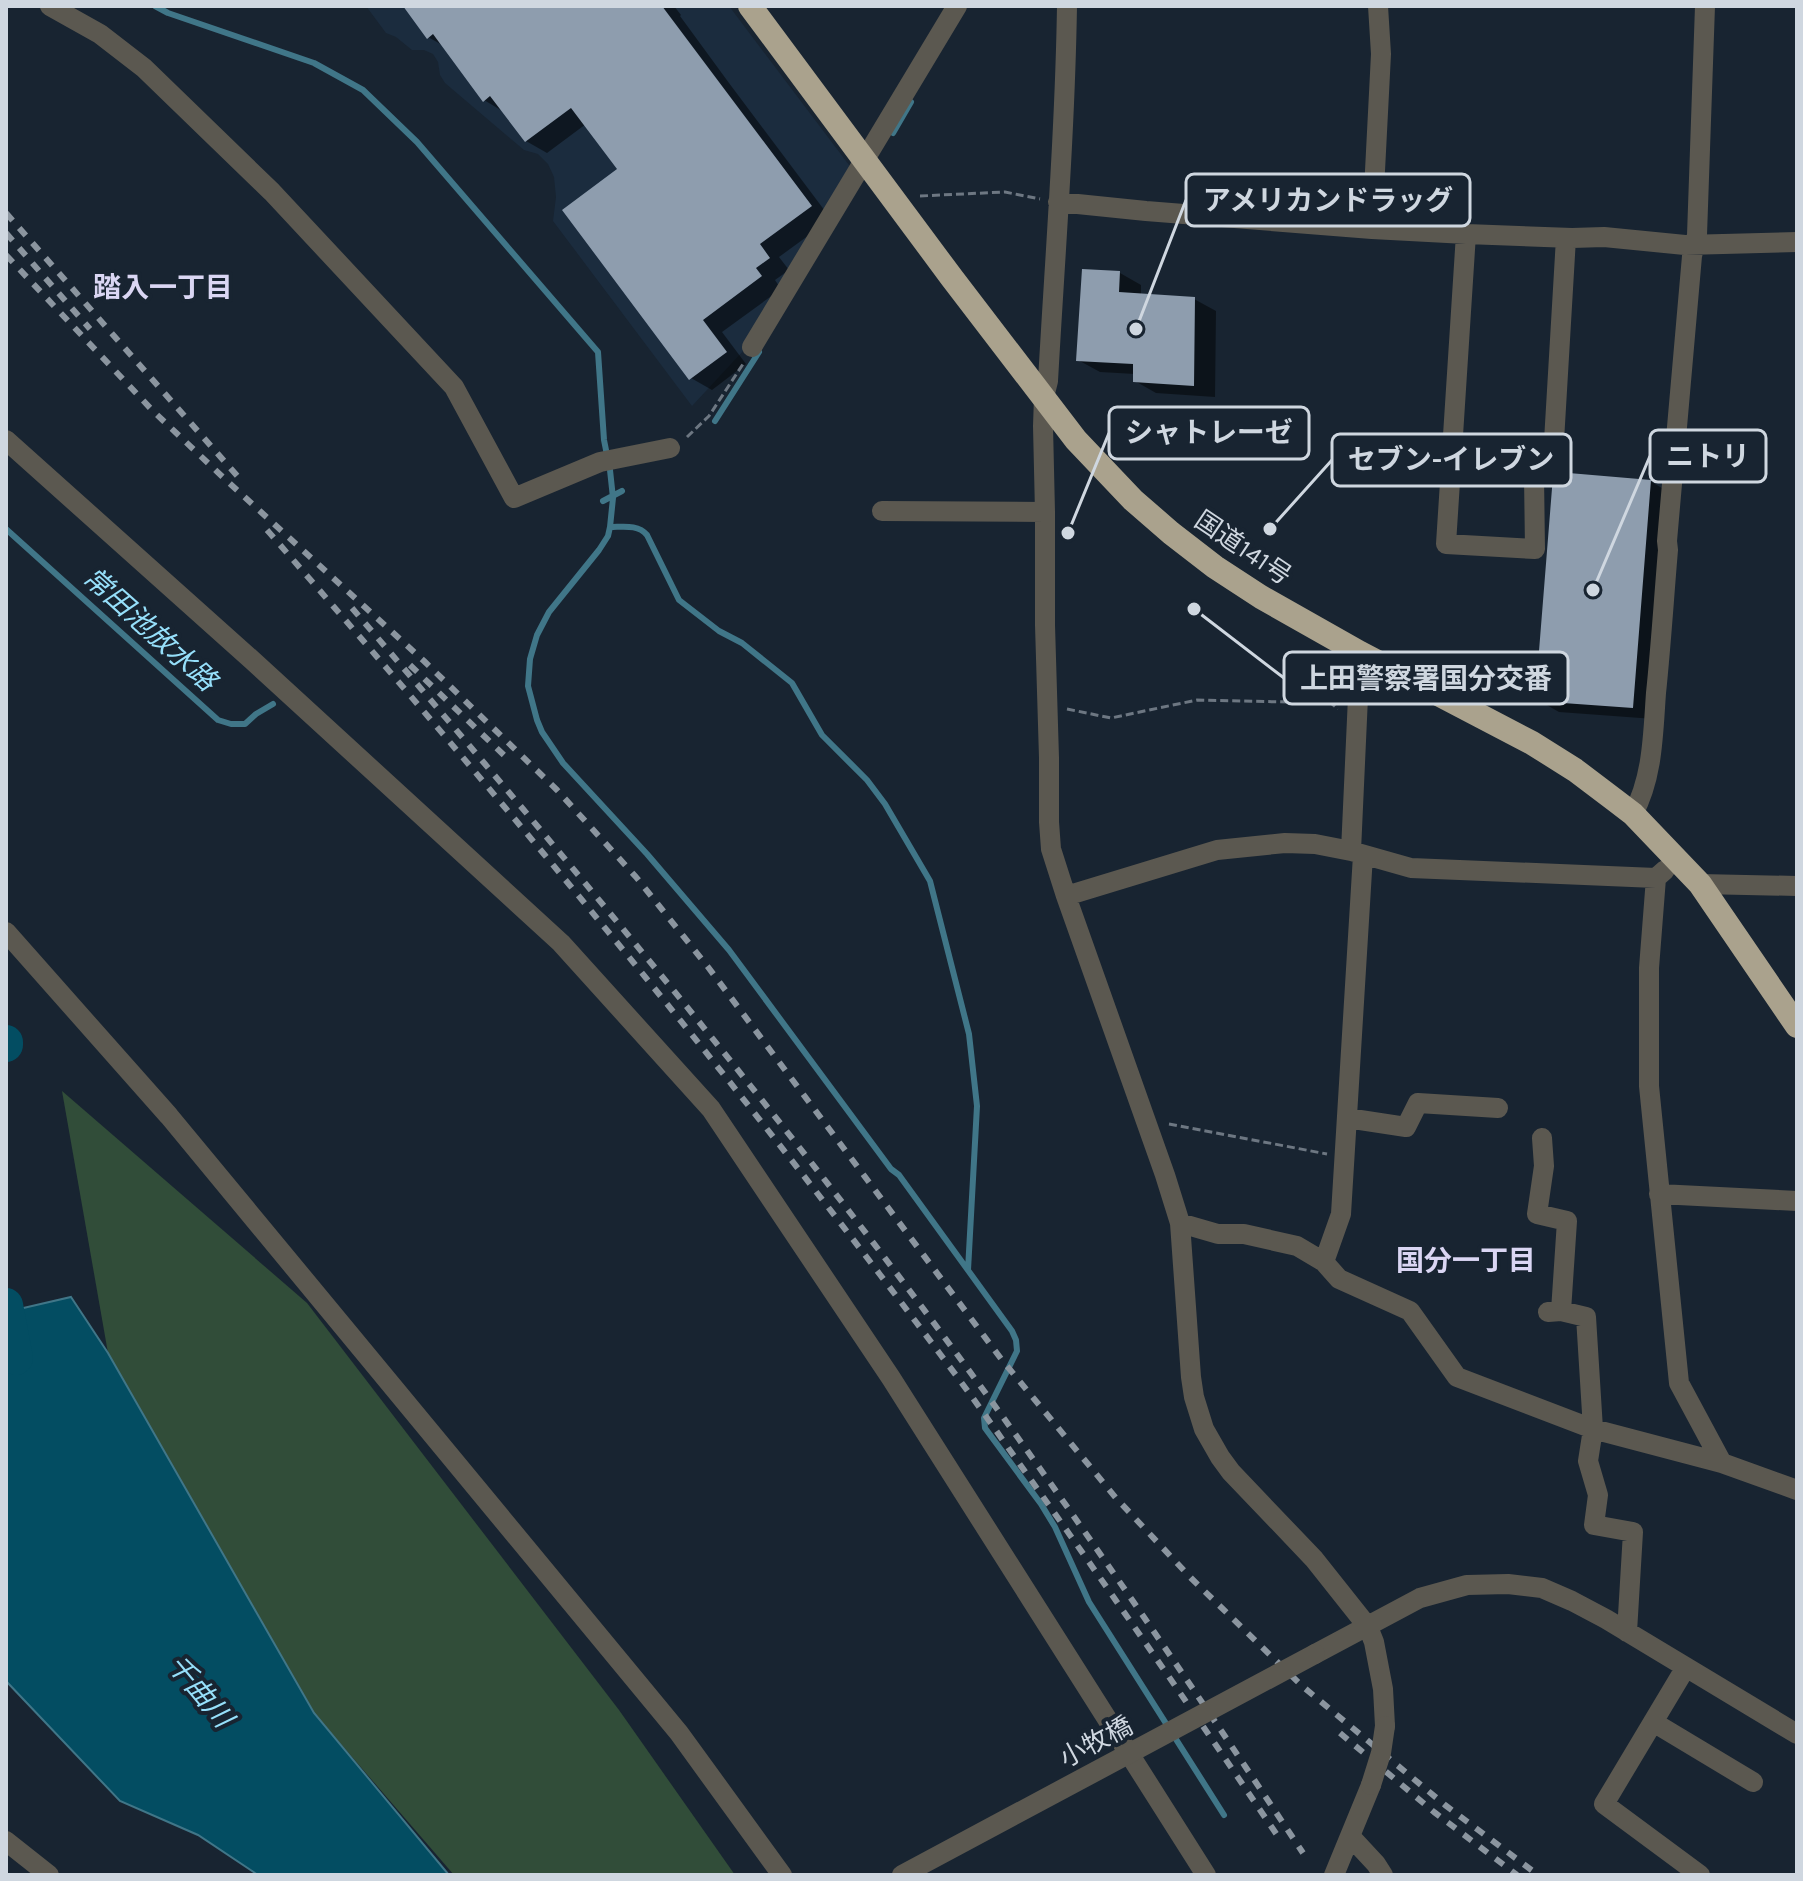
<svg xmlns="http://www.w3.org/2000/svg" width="1803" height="1881" viewBox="0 0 1803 1881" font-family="Karla,'Noto Sans JP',sans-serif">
<rect width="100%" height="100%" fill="#182431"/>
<!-- built -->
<path fill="#1b2c3e" d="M366,6H729L852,169L745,349L692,406L553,221L556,197L554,177L548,164L538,154L524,150L445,83L440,75L438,62L433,54L424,50H412L396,37L386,33Z"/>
<!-- green -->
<path fill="#314d39" d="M62,1091L307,1303L619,1710L735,1875H454L314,1713L108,1353Z"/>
<!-- water -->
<path fill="#034d62" stroke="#407688" stroke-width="2" d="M71,1297L108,1353L314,1713L449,1875H258L198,1835L120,1801L6,1681V1312Z"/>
<!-- shadow -->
<path fill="#0007" d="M405,6H674L681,15L680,16L729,83L831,219L779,257L789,270L775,280L781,289L722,332L746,364L712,390L691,378L619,169L586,124L547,153L526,141L504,112L484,100L444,46L428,37Z
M1120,273L1141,285V295L1194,299L1216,311L1215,397L1156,393L1135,381V374L1100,372L1078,360Z
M1650,481L1672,494L1654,719L1559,712L1538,700Z"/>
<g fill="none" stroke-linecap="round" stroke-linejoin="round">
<!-- stream -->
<path stroke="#407688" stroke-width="6" d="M155,6L168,13L314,63L363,90L417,142L598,352L604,440L610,470L613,498L610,527L608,536L599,550L549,612L537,635L530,659L528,686L537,720L542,732L563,763L647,854L729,950L891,1169L899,1175L1012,1331L1016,1340L1017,1351L984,1418L985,1428L1041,1504L1055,1527L1089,1602L1224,1815
M893,133L911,102
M715,421L759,352
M603,501L622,491
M610,527C623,527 638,524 647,535L679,600L719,631L742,643L792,683L822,735L867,780L885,804L930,881L969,1034L977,1106L968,1270
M6,529L218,720L231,724H245L256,714L273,704"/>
<!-- river -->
<path stroke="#034d62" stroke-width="34" d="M6,1042V1045
M6,1305L16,1358"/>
</g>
<!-- building -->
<path fill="#8e9dae" d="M403,6H662L812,206L760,244L770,258L756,268L762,276L703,320L727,352L689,380L562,210L617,169L571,108L525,142L490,96L483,102L433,34L427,39Z
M1082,269L1120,271L1119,292L1195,297L1194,386L1133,382V364L1076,361Z
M1557,472L1651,480L1633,708L1535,701L1553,476Z"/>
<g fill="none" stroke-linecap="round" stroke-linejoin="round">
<!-- path -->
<path stroke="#6d7782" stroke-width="3" stroke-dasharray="8 4" stroke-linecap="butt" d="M920,196L1005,192L1040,199
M687,437L709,416L743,364
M1067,709L1111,718L1197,700L1331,703L1338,709
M1169,1124L1327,1154"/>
<!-- minor -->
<path stroke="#5b5850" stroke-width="20" d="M50,6L100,34L144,68L272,192L454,387L514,498L600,462L670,448
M1067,6C1065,131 1055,256 1048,381L1044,397L1043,426L1045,512V625L1049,758V822L1051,849L1066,896L1165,1175L1180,1223L1191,1377L1194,1397L1204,1429L1220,1457L1231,1472L1314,1559L1368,1627L1374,1642L1383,1689L1385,1726
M1058,202L1146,211L1372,229L1466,234L1572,238L1604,237L1685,245L1797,242
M1372,229L1381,54L1378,6
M1466,234L1446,544L1535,549L1534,476L1553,458L1566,238
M752,347L957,6
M6,440L252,660L561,943L711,1109L891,1378L1206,1875
M882,511L1045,512
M1633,814C1653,777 1653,734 1656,693C1661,645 1664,597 1668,550L1667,541L1692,256L1697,235L1705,6
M1351,851L1360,653
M1656,878L1649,968V1086L1679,1383L1722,1463L1797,1490
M1700,884L1797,886
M1066,896L1217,850L1285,843L1315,844L1351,851L1411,868L1656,878L1665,870
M6,932L169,1116L679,1733L782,1875
M1347,1118L1406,1127L1418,1103L1498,1108
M1542,1138L1544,1166L1537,1214L1567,1221L1561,1311
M1659,1194L1797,1201
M1180,1223L1218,1234H1244L1297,1246L1324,1262L1339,1279L1410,1311L1457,1377L1593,1429L1722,1463
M1324,1262L1341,1214L1363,855
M1548,1312L1561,1311L1586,1317L1593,1429L1588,1461L1598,1495L1594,1525L1633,1532L1627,1632
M1315,1654L1420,1598L1467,1585L1508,1584L1542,1588L1572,1601L1606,1619L1797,1734
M1686,1667L1604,1804L1700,1875
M1653,1722L1753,1782
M1350,1836L1376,1864L1383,1875
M6,1841L49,1875
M1334,1875L1371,1785"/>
<!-- highway -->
<path stroke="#aaa28d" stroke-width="24" d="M750,6L952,278L1076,440L1133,500L1171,533L1215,567L1261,597L1360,653L1532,743L1575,770L1616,801L1633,814L1700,884L1797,1026"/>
<!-- rail -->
<path stroke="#8b959f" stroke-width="6" stroke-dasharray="10 10" stroke-linecap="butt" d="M6,213L239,478
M6,233L90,329
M6,255L153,411L227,481L424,661L557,790L636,877L708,967L1002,1360L1116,1498L1191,1578L1301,1685L1445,1805L1538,1875
M267,530C504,801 734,1078 949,1366C981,1408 1010,1451 1041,1494C1121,1607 1200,1721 1277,1835
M352,608C562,853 770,1100 962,1361C1080,1521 1192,1686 1303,1853
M410,665L508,759
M1340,1733L1434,1812L1517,1875"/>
<!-- minor-bridge -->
<path stroke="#5b5850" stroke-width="20" d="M1371,1785L1381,1753L1385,1726
M902,1875L1315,1654"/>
</g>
<g text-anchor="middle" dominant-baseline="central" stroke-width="8" stroke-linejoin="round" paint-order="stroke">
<!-- street labels -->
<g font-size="26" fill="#cfd7e0" stroke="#182431">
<text transform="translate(1243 548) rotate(34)">国道141号</text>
<text transform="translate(1096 1742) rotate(-28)">小牧橋</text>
</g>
<!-- neighbourhood labels -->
<g font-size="28" font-weight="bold" fill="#dad6f3" stroke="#182431">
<text x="163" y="287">踏入一丁目</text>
<text x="1466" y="1260">国分一丁目</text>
</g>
<!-- water labels -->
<g font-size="28" font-style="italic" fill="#96dffa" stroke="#182431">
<text transform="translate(150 629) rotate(42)">常田池放水路</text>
<text transform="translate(200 1691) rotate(50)">千曲川</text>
</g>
</g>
<!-- callouts -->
<path fill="none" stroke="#cfd7e0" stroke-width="3" d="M1136 329L1186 200M1068 533L1109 433M1593 590L1650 456M1270 529L1332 460M1194 609L1284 678"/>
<g fill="#cfd7e0" stroke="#182431" stroke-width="3">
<circle cx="1136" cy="329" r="8"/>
<circle cx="1068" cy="533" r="8"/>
<circle cx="1593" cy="590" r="8"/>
<circle cx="1270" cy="529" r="8"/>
<circle cx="1194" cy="609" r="8"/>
</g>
<g fill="#182431" stroke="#cfd7e0" stroke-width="3">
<rect x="1186" y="174" width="284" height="52" rx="8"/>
<rect x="1109" y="407" width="200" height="52" rx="8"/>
<rect x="1650" y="430" width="116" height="52" rx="8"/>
<rect x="1332" y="434" width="239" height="52" rx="8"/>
<rect x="1284" y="652" width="284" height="52" rx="8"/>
</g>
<g font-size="28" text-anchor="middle" font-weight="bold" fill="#cfd7e0">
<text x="1328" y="210">アメリカンドラッグ</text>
<text x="1209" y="442">シャトレーゼ</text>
<text x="1708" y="466">ニトリ</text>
<text x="1451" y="469">セブン-イレブン</text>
<text x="1426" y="688">上田警察署国分交番</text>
</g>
<!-- border -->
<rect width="1803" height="1881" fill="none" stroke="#cfd7e0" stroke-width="16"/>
</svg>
